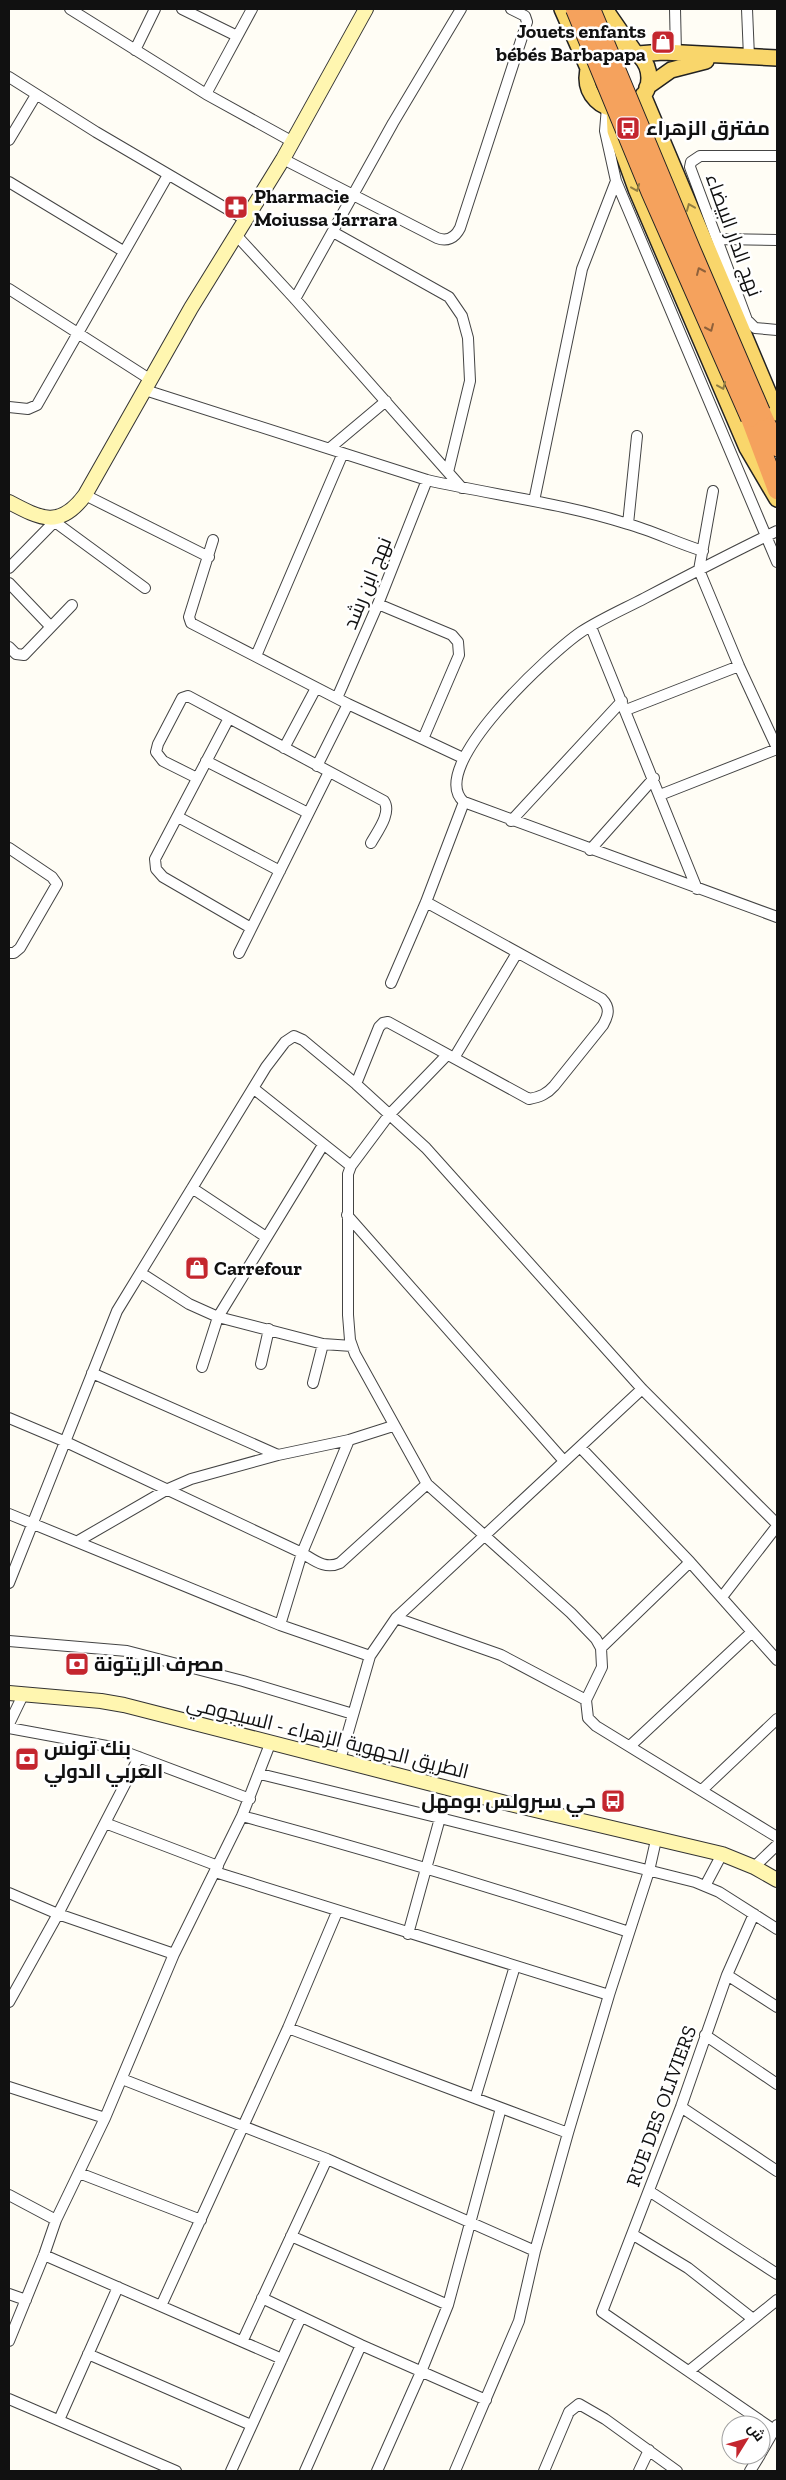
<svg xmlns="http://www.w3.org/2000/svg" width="786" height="2480" viewBox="0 0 786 2480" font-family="'Zilla Slab',Cairo,serif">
<rect width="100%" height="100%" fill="#fffdf5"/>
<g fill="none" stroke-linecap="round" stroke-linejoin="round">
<!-- street casing -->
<g stroke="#444" stroke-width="12">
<path id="street" d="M70,9L206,94L293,142
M182,9L237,36
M675,9L676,53
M747,9L749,57
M135,50L155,9
M9,77L96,132L246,220
M206,94L252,9
M607,107L605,131L616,181L777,562
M9,140L36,95
M777,156H700L691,162L690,167L747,320L755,328L777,330
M283,159L437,238C447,242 455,238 460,228L527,22L525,16L511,9
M9,182L123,251
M333,232L449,297L462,316L468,338L470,381L448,472
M237,236L295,299L462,488
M718,239L777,240
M9,289L151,380
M295,299L393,123L461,9
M145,390L427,480C493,495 562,503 628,524C653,531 677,543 703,551
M9,407L28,409L37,405L168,175
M330,448L386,401
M713,491L699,570L739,666L777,748
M85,495L209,557
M534,501L582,269L616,181
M55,522L145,588
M628,524L637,436
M213,540L189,617L191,623L348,704L463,758
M9,568L59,517
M9,583L51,627
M378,604L452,635L458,642L459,655L423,739
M591,627L697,889
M9,647L16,654L24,655L72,605
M256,656L343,453
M337,698L378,604L427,480
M626,710L739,666
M229,718L155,859L156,869L163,877L251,928
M284,748L316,688
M206,761L308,813
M317,766L348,704
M197,778L163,761L156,752L158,744L182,698L188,696L384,801C392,813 377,832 371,843
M660,795L777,749
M464,802L777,917
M178,817L280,871
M511,821L622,701
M9,848L52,877L57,884L20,948L14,953H9
M590,850L654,778
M239,953L329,772
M391,983L426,902L464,802C424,768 553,651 581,632C601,619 624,609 645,598C689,575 733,552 777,531
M454,1058L517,953
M356,1084L379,1027L383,1023L388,1022L529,1099C540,1097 547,1094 554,1086L603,1025C608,1016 611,1008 602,999L426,902
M253,1088L351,1166
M192,1188L266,1237
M347,1215L564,1461
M141,1273L189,1304L218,1317L323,1344L352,1346
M261,1364L269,1329
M202,1367L218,1317L323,1145
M92,1373L278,1455
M313,1383L323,1344
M9,1418L66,1442L302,1553C314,1560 325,1570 340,1563L427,1484
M580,1447L690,1562L777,1660
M9,1514L280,1625L370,1656
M78,1541L168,1489L191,1479L278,1455L349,1440L393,1426
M9,1583L117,1311L266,1067L285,1042L294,1036L303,1040L356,1084L426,1148L642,1389L777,1524
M722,1597L777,1526
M396,1618L501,1655L586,1700L602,1667L601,1648L596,1639L571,1613L427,1484L355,1354L350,1340L348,1315V1174L351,1166L389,1115L447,1055
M280,1625L302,1553L349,1440
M9,1641L127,1651L243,1681L353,1714
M601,1648L690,1562
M586,1700L588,1718L596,1726L777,1837
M9,1724L23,1695
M9,1728L112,1747L250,1799
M630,1746L752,1632
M340,1760L370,1656L396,1618L642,1389
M260,1774L440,1818
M702,1790L777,1719
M242,1816C372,1851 501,1890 629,1932
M105,1823L218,1866
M754,1867L777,1845
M215,1872L609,1995
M705,1886L722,1854
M9,1893L58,1914L174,1954
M754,1914L727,1975L681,2107L602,2312L777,2432
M408,1934L440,1818L695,1882L719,1892L777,1929
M727,1975L777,2007
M9,2002L58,1914L139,1757
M288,2028L568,2133
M705,2035L777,2084
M122,2079L327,2159L535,2251
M9,2087L105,2118
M475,2098L515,1966
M681,2107L777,2171
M79,2173L201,2220
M649,2191L777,2274
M9,2195L56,2220
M632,2234L688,2268L753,2319
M291,2236L448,2305L501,2108
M44,2255L282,2359
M9,2294L26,2300
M262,2298L361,2345L486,2400
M161,2306L288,2028L337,1912
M243,2340L327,2159
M9,2341L44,2255L56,2220L105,2118L174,1954L242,1816L270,1744
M88,2354L251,2425
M689,2371L777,2300
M9,2399L176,2471
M59,2420L118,2287
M761,2453L777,2425
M231,2471L301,2317
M305,2471L361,2345
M377,2471L421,2372L448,2305
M455,2471L519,2321L535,2251L568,2133L609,1995L649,1871L656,1840
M544,2471L569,2412L579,2404L605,2419L677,2471
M639,2471L649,2450
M750,2471L760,2455"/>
</g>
<!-- secondary casing -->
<g stroke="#333" stroke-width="16">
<path id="secondary" d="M9,502C41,519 60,529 85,495L191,308L283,159L366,9
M9,1693L101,1701L124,1705L506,1803L722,1854L754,1867L777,1880"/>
</g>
<!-- primary casing -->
<g stroke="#222" stroke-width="18">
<path id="primary" d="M562,9L588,68
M605,9L634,51
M587 78a31 31 0 1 1 62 0a31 31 0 1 1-62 0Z
M638,54L663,52L777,58
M647,87L671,70L706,61
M643,95L777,413
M614,110L615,131L636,189L747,448L777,499"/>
</g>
<!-- highway casing -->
<g stroke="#222" stroke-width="20">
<path id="highway" d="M761,412L777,447
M750,418L777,490"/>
</g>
<!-- street -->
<use href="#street" stroke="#fff" stroke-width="10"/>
<!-- secondary -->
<use href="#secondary" stroke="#fff6b0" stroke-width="14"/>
<!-- primary -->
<use href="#primary" stroke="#f9d66b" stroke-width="15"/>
<!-- highway -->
<use href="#highway" stroke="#f5a25d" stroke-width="18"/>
<!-- highway-bridge casing -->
<g stroke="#222" stroke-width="20" stroke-linecap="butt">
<path id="highway-bridge" d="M575,9L650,191L750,418
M591,9L691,249L761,412"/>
</g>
<!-- highway-bridge -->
<use href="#highway-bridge" stroke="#f5a25d" stroke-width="18"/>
</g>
<!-- one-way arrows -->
<defs><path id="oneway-chevron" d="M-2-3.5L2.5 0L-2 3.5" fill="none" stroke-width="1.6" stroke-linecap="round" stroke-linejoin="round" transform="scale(1.25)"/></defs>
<g stroke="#917d42">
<use href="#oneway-chevron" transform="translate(636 188) rotate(68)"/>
<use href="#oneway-chevron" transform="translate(690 207) rotate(-112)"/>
<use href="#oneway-chevron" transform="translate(722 386) rotate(67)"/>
</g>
<g stroke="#8e613b">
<use href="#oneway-chevron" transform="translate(700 271) rotate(-114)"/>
<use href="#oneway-chevron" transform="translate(710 328) rotate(66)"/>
</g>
<!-- icons -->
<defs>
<g id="shop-square" transform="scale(1.25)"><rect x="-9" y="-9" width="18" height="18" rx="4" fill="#c4262e" stroke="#fff"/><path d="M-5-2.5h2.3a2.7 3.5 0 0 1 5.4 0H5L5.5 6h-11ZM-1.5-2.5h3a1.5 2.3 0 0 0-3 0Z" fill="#fff"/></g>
<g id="bus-square" transform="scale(1.25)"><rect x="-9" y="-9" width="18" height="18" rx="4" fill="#c4262e" stroke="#fff"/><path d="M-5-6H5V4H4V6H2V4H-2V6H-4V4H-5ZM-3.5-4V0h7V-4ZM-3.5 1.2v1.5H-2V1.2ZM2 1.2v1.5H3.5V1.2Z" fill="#fff"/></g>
<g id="pharmacy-square" transform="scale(1.25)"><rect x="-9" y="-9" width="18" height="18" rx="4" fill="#c4262e" stroke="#fff"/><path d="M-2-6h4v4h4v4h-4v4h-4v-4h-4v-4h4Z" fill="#fff"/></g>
<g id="bank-square" transform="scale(1.25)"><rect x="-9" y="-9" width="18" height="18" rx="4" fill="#c4262e" stroke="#fff"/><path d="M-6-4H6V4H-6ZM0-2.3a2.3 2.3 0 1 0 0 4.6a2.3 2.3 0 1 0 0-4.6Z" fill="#fff"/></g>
</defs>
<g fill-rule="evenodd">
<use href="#shop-square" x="663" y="42"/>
<use href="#bus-square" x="628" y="128"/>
<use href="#pharmacy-square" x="236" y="207"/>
<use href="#shop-square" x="197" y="1268"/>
<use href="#bank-square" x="77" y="1664"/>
<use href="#bank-square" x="27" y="1759"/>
<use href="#bus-square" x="613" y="1801"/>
</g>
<g text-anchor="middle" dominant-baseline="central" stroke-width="5" stroke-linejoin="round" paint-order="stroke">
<!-- poi labels -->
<g font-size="20" font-weight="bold" fill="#111" stroke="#fff" text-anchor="start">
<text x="646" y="31" text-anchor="end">Jouets enfants<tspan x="646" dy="23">bébés Barbapapa</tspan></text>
<text x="646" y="128">مفترق الزهراء</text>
<text x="254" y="196">Pharmacie<tspan x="254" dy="23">Moiussa Jarrara</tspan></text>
<text x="214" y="1268">Carrefour</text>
<text x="94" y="1664">مصرف الزيتونة</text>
<text x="44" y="1748">بنك تونس<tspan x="44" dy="23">العربي الدولي</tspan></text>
<text x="596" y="1801" text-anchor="end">حي سبرولس بومهل</text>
</g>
<!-- street labels -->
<g font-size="20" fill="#111" stroke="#fff">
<text transform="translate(734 235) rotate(70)">نهج الدار البيضاء</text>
<text transform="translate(367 583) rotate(-68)">نهج ابن رشد</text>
<text transform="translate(328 1737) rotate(14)">الطريق الجهوية الزهراء - السيجومي</text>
<text transform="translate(661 2106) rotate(-70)">RUE DES OLIVIERS</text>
</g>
</g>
<!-- border -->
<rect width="786" height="2480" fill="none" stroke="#111111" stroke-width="20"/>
<!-- north arrow -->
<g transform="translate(746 2440) rotate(53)"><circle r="24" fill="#ffffff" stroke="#a0a0a0"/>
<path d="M0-4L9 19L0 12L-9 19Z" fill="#c4262e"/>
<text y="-8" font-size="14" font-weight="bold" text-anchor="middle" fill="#111111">ش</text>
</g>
</svg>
